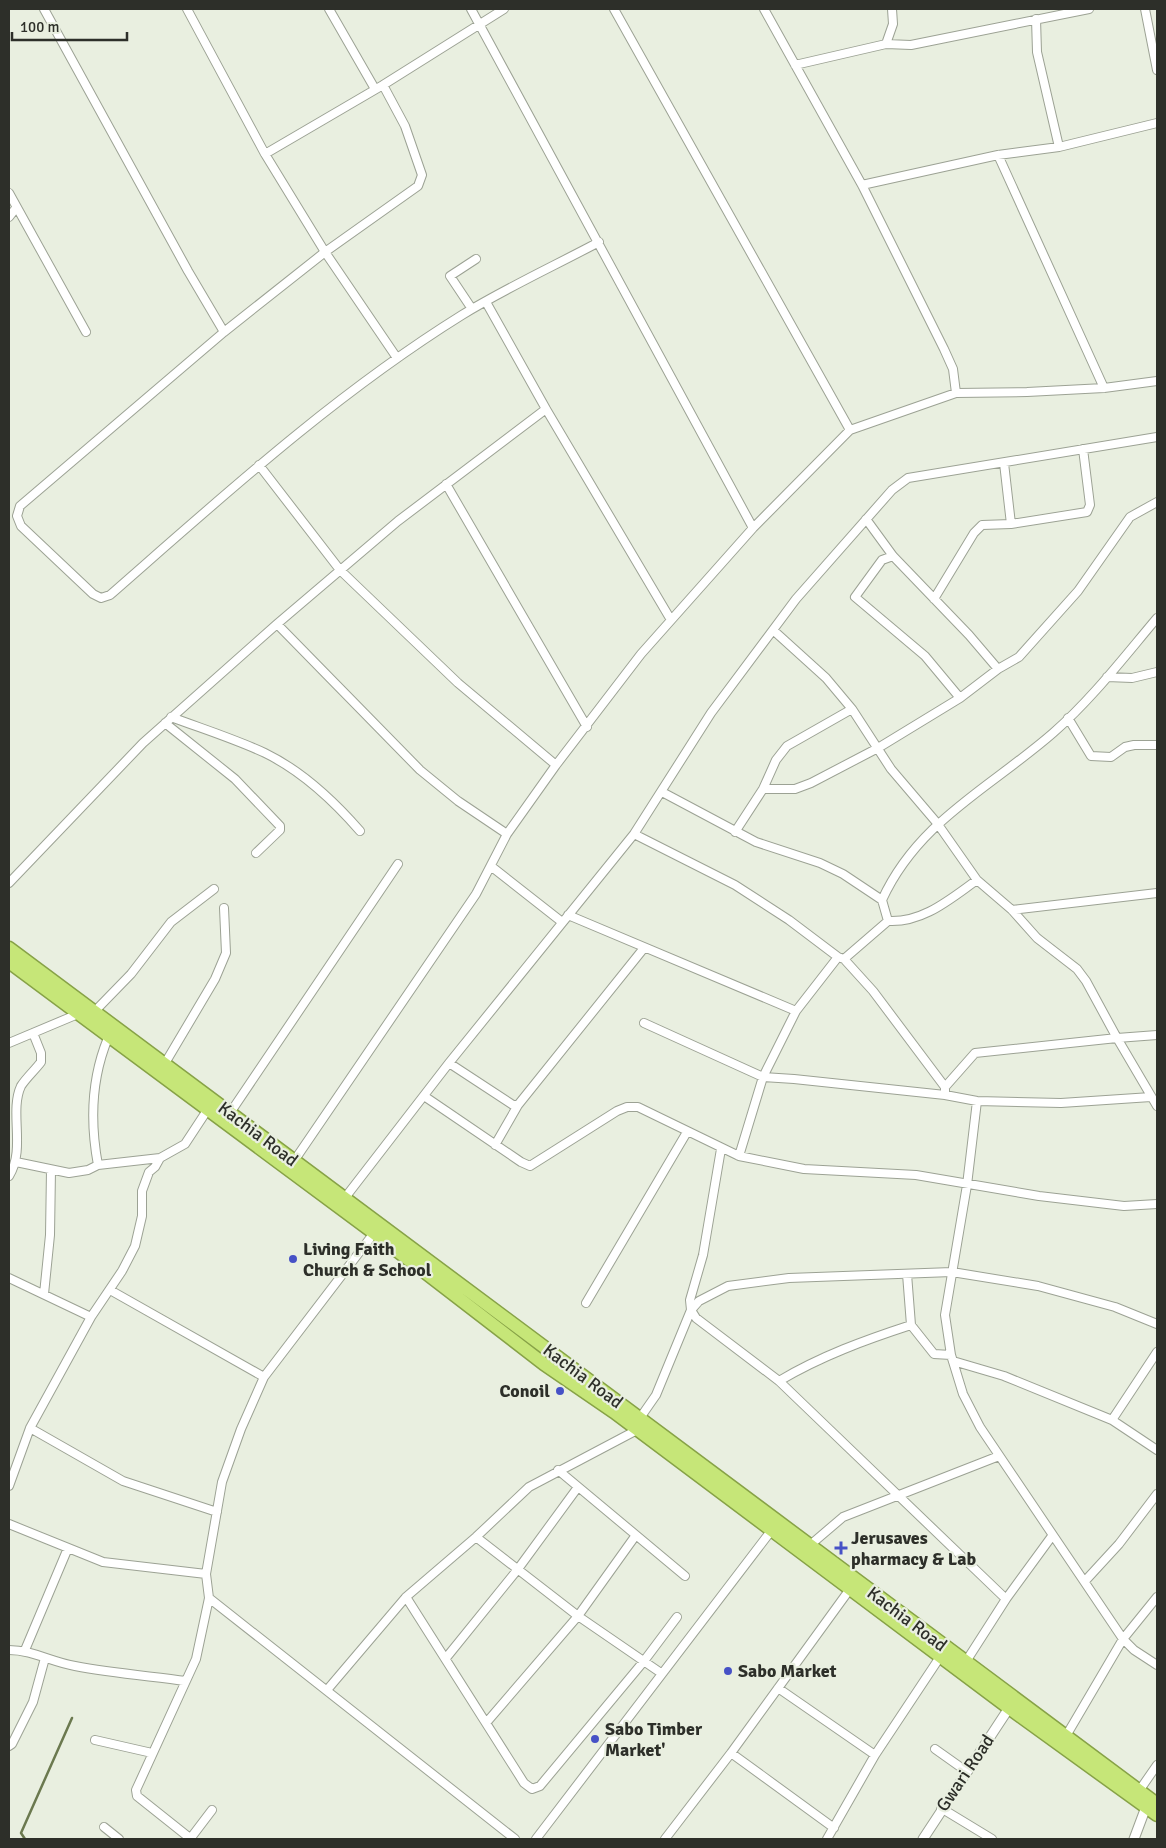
<svg xmlns="http://www.w3.org/2000/svg" width="1166" height="1848" viewBox="0 0 1166 1848" font-family="Signika,sans-serif">
<rect width="100%" height="100%" fill="#e9efe0"/>
<g fill="none" stroke-linecap="round" stroke-linejoin="round">
<!-- stream -->
<path stroke="#6b794f" stroke-width="2.5" d="M25,1839L21,1833L72,1718"/>
<!-- minor casing -->
<g stroke="#9ca294" stroke-width="10">
<path id="minor" d="M44,9L188,271L224,332L325,252L418,186L422,175L405,126L383,85
M187,9L265,154L325,252L397,358
M329,9L375,89
M471,9L753,528
M614,9L850,430
M764,9L862,185L944,349L953,369L956,393
M1145,9L1157,70
M1036,19L1037,52L1059,147
M886,44L893,24L892,9
M795,65L886,44L911,45L1089,9
M265,154L383,85L504,9
M998,155L1104,388
M862,185L998,155L1059,147L1157,123
M9,193L86,332
M9,217L16,208
M486,302L546,409L671,620
M472,309L450,276L476,259
M224,332L20,506L17,516L21,526L93,594L101,598L110,595C222,497 335,394 462,315C506,288 554,266 599,242
M1004,463L1011,524
M259,465L340,570L458,683L556,765
M446,484L587,727
M866,519L893,556L969,635L998,669
M893,556L882,560L855,597L925,656L960,698
M934,599L974,533L982,525L1011,524L1087,512L1090,505L1083,449
M277,624L420,770L458,801L507,834
M773,630L826,678L852,709L891,769L937,823L977,880L1012,910L1037,938L1077,969L1086,981L1117,1038L975,1053L945,1087
M1107,677L1132,678L1157,672
M171,717C203,729 235,739 265,753C302,771 333,800 360,831
M1068,718L1091,756L1111,757L1125,747L1134,745H1157
M165,723L235,779L280,826V830L256,853
M763,789H795L811,783L878,748L960,698L998,669L1019,657L1078,591L1130,517L1157,502
M662,792L756,842L820,863L843,874L882,900
M735,832L763,789L776,760L787,746L852,709
M634,834L735,885L789,920L838,957L844,959L888,921C923,923 950,899 977,880
M492,867L562,922
M9,883L143,743L277,624L398,521L546,409
M1012,910L1157,893
M568,915L796,1011
M888,921L882,900C918,821 990,788 1053,733C1092,699 1124,657 1157,618
M844,959L873,991L945,1087V1092
M95,1011L131,974L171,922L214,889
M644,1023L763,1077L794,1079L945,1095L977,1101L1061,1103L1151,1097
M1157,1035L1117,1038L1157,1106
M9,1043L78,1014
M449,1063L513,1105H518L644,948
M164,1065L215,979L226,953L224,908
M424,1096L521,1162L530,1166L617,1111L627,1107H638L739,1156L804,1169L916,1175L1039,1196L1124,1206L1157,1204
M977,1101L967,1185L945,1315L951,1355L963,1394L980,1427L1123,1639L1134,1650L1157,1665
M230,1113L398,864
M495,1145L518,1105
M739,1156L763,1077L796,1011L838,957
M294,1161L476,894L507,834L556,765L641,654L753,528L850,430L956,393L1027,392L1104,388L1157,381
M16,1162L69,1173L88,1170L98,1165L160,1158
M98,1165C90,1122 91,1079 108,1038
M9,1176C26,1149 9,1112 21,1086C26,1078 35,1070 41,1062V1053L33,1033
M344,1199L449,1063L634,834L711,713L796,599L892,490L908,478L1157,437
M374,1233L264,1377L241,1429L222,1482L206,1574L209,1598L515,1839
M9,1278L91,1317
M110,1290L264,1377
M44,1294L50,1235L51,1170
M586,1303L687,1132
M911,1325L934,1354L951,1355
M953,1361L1004,1376L1112,1420L1157,1450
M779,1381C821,1356 865,1340 911,1325L907,1274
M640,1418L656,1395L691,1310L690,1300L703,1255L721,1149
M1112,1420L1157,1352
M30,1428L123,1481L217,1512
M558,1470L685,1576
M9,1486L30,1428L91,1317L122,1271L135,1246L142,1216V1191L149,1172L155,1167L160,1158L185,1144L208,1109
M9,1524L103,1562L206,1574
M476,1537L578,1616L661,1673
M809,1546L843,1517L999,1456
M1085,1581L1119,1544L1157,1494
M406,1597L524,1783L532,1789L540,1786L644,1661L677,1617
M1006,1599L779,1381L696,1318L691,1310L699,1301L728,1286L789,1278L952,1272L1038,1286L1115,1307L1157,1324
M9,1650C32,1650 52,1662 75,1666C112,1673 149,1676 186,1681
M25,1650L68,1548
M446,1658L518,1569L578,1487
M965,1663L1006,1599L1052,1536
M778,1688L875,1755
M327,1690L406,1597L476,1537L529,1487L637,1430
M486,1723L578,1616L636,1535
M1066,1736L1123,1639L1157,1597
M95,1740L152,1753
M9,1746L12,1744L33,1702L45,1658
M935,1749L966,1771
M731,1753L834,1828
M1139,1791L1157,1765
M941,1808L992,1839
M104,1827L119,1839
M190,1839L212,1810
M191,1839L137,1796L136,1790L196,1659L209,1598
M536,1839L771,1531
M665,1839L731,1753L850,1589
M827,1839L875,1755L940,1657"/>
</g>
<!-- tertiary casing -->
<g stroke="#9ca294" stroke-width="11">
<path id="tertiary" d="M923,1839L1009,1708
M1134,1839L1146,1807"/>
</g>
<!-- trunk casing -->
<g stroke="#87a247" stroke-width="15">
<path id="trunk" d="M9,948L1157,1804
M9,962L374,1233L544,1364L614,1412L1009,1708L1157,1815"/>
</g>
<!-- minor -->
<use href="#minor" stroke="#fff" stroke-width="8"/>
<!-- tertiary -->
<use href="#tertiary" stroke="#fff" stroke-width="9"/>
<!-- trunk -->
<use href="#trunk" stroke="#c6e678" stroke-width="12"/>
</g>
<!-- markers -->
<g fill="#4651c6" stroke="#e9efe0" stroke-width="2">
<circle cx="293" cy="1259" r="5"/>
<circle cx="560" cy="1391" r="5"/>
<path d="M838.5 1540.5h5v5h5v5h-5v5h-5v-5h-5v-5h5z"/>
<circle cx="728" cy="1671" r="5"/>
<circle cx="595" cy="1739" r="5"/>
</g>
<g text-anchor="middle" dominant-baseline="central" stroke-width="4.5" stroke-linejoin="round" paint-order="stroke">
<!-- street labels -->
<g font-size="18" fill="#2d2f29" stroke="#e9efe0">
<text transform="translate(258 1134) rotate(37)">Kachia Road</text>
<text transform="translate(583 1376) rotate(37)">Kachia Road</text>
<text transform="translate(907 1619) rotate(37)">Kachia Road</text>
<text transform="translate(965 1773) rotate(-56)">Gwari Road</text>
</g>
<!-- poi labels -->
<g font-size="18" font-weight="bold" fill="#2d2f29" stroke="#e9efe0" text-anchor="start">
<text x="303" y="1249">Living Faith<tspan x="303" dy="21">Church &amp; School</tspan></text>
<text x="550" y="1391" text-anchor="end">Conoil</text>
<text x="851" y="1538">Jerusaves<tspan x="851" dy="21">pharmacy &amp; Lab</tspan></text>
<text x="738" y="1671">Sabo Market</text>
<text x="605" y="1729">Sabo Timber<tspan x="605" dy="21">Market'</tspan></text>
</g>
</g>
<!-- border -->
<rect width="1166" height="1848" fill="none" stroke="#2d2f29" stroke-width="20"/>
<!-- scale -->
<path d="M12 32v8h115v-8" fill="none" stroke="#2d2f29" stroke-width="2.5"/>
<text x="20" y="32" font-size="15" fill="#2d2f29" stroke="#e9efe0" stroke-width="4" paint-order="stroke">100 m</text>
</svg>
